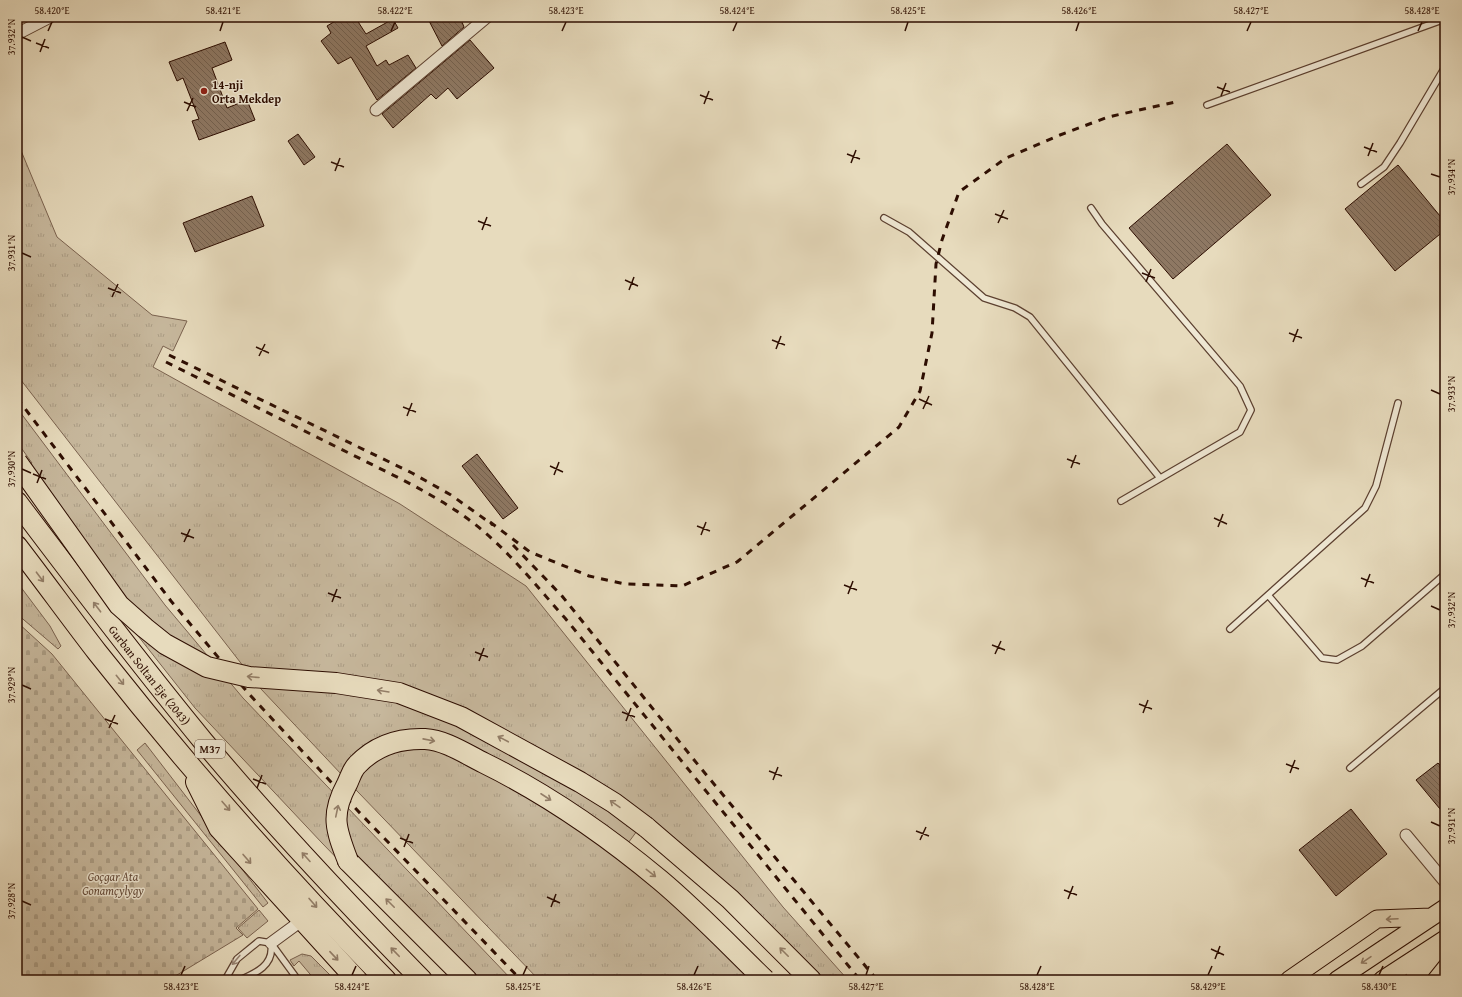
<svg xmlns="http://www.w3.org/2000/svg" width="1462" height="997" viewBox="0 0 1462 997" font-family="'Gentium Book Plus',serif">
<defs>
<pattern id="grass-tufts" width="24" height="20" patternUnits="userSpaceOnUse"><rect width="24" height="20" fill="#c7b89d"/><path d="M3 7l-1-3M5 7V3M7 7l1-3M15 17l-1-3M17 17v-4M19 17l1-3" fill="none" stroke="#ab9d85"/></pattern>
<pattern id="cemetery-stones" width="16" height="16" patternUnits="userSpaceOnUse"><rect width="16" height="16" fill="#c7b89d"/><path d="M2 7V4a2 2 0 0 1 4 0v3zM10 15v-3a2 2 0 0 1 4 0v3z" fill="#ab9d85"/></pattern>
<pattern id="building-back-hatch" width="6" height="6" patternUnits="userSpaceOnUse"><rect width="6" height="6" fill="#8e7863"/><path d="M-1 5l2 2M0 0l6 6M5-1l2 2" fill="none" stroke="#74614f"/></pattern>
</defs>
<rect width="100%" height="100%" fill="#e7dbbd"/>
<filter id="stains"><feTurbulence type="fractalNoise" baseFrequency=".005" numOctaves="4"/><feColorMatrix values="0 0 0 0 .2 0 0 0 0 .09 0 0 0 0 .02 0 0 0 .5 -.17"/></filter>
<radialGradient id="worn" r=".72"><stop offset=".6" stop-color="#630" stop-opacity="0"/><stop offset="1" stop-color="#630" stop-opacity=".3"/></radialGradient>
<!-- grass -->
<path fill="url(#grass-tufts)" stroke="#7a624f" d="M17,141L57,237L152,315L187,321L173,351L163,346L153,367L400,504L526,586L783,907L848,980H823L709,867L648,816L620,854L758,980H539L358,792L261,689L17,375Z
M17,408L165,605L243,698L512,980H455L322,843L195,708L97,584L17,473L32,463L17,442Z
M17,582L50,626L61,646L58,649L17,614Z
M145,743L268,903L263,907L137,750Z
M259,910L268,921L247,938L238,928Z
M302,954L311,956L335,980H315L299,961L294,966L290,960Z"/>
<!-- cemetery -->
<path fill="url(#cemetery-stones)" stroke="#7a624f" d="M17,622L52,654L258,909L236,928L243,935L172,978L165,980H17Z"/>
<!-- building -->
<path fill="url(#building-back-hatch)" stroke="#2d0d01" d="M342,17H355L366,34L393,19L398,28L366,46L377,66L386,60L389,65L408,55L416,68L377,100L351,57L338,64L321,41L331,33L327,26Z
M427,17H460L464,27L442,46Z
M470,40L494,68L457,99L448,88L436,99L431,94L393,128L382,114Z
M225,42L232,60L212,68L227,108L247,100L255,120L199,140L192,121L199,119L183,78L177,81L169,62Z
M298,134L315,157L304,165L288,141Z
M1227,144L1271,195L1173,279L1129,228Z
M1398,165L1445,222V230L1395,271L1345,209Z
M252,196L264,226L195,252L183,223Z
M477,454L518,508L503,519L462,466Z
M1438,763L1445,771V815L1416,780Z
M1351,809L1387,854L1336,896L1299,850Z"/>
<g fill="none" stroke-linecap="round" stroke-linejoin="round">
<!-- lane casing -->
<g stroke="#5c4030" stroke-width="8">
<path id="lane" d="M1207,105L1445,19
M1361,184L1384,167L1400,143L1445,67
M1091,208L1102,224L1240,386L1251,410L1240,432L1121,501
M884,218L909,232L984,298L1015,308L1030,317L1160,478
M1268,595L1322,658L1337,660L1362,646L1445,574
M1230,629L1365,508L1376,486L1398,403
M1350,768L1445,688
M225,980L237,959L259,941L271,943L298,980
M240,980C256,973 274,965 271,945"/>
</g>
<!-- street casing -->
<g stroke="#5c4030" stroke-width="13">
<path id="street" d="M17,34L50,17
M376,110L487,17
M1406,835L1445,882
M271,943L301,921"/>
</g>
<!-- primary casing -->
<g stroke="#2d0d01" stroke-width="19">
<path id="primary" d="M1289,980L1377,919L1431,917
M1337,980L1445,908
M1382,980L1445,939
M1413,980L1437,950"/>
</g>
<!-- highway casing -->
<g stroke="#2d0d01" stroke-width="22">
<g id="highway">
<path id="s1" d="M17,502C78,583 139,663 203,741C272,824 347,903 422,980"/>
<path d="M17,546C44,581 70,617 97,652C187,766 284,876 386,980"/>
<path d="M196,782L219,828L357,980"/>
<path d="M646,827L730,899L811,980"/>
<path d="M348,861L467,980"/>
</g>
</g>
<!-- lane -->
<use href="#lane" stroke="#efe8d4" stroke-width="5.5"/>
<!-- street -->
<use href="#street" stroke="#efe8d4" stroke-width="11"/>
<!-- primary -->
<use href="#primary" stroke="#e7dbbd" stroke-width="17"/>
<!-- highway -->
<use href="#highway" stroke="#e7dbbd" stroke-width="20"/>
<!-- rail -->
<path stroke="#2d0d01" stroke-width="3" stroke-dasharray="7 7" stroke-linecap="butt" d="M169,355L412,473L451,495L493,525
M166,362L399,478C428,493 457,509 482,530C513,556 538,588 565,618L860,980
M17,398L171,601L249,694L358,811L521,980
M490,522L530,552L589,576L625,584L682,586L737,562L899,427L920,391L932,333L936,264L942,240L959,192L1006,158L1060,135L1108,117L1180,101
M513,545L562,596L699,766L877,980"/>
<!-- highway-bridge casing -->
<g stroke="#2d0d01" stroke-width="22" stroke-linecap="butt">
<path id="highway-bridge" d="M17,462L119,605L145,628L165,644L207,667L249,677L336,683L399,693L461,717L580,782L614,803L646,827
M348,861C336,830 330,815 347,784C350,778 352,770 357,765C375,746 399,738 425,739C445,740 466,754 484,763C547,794 606,835 660,880C697,911 730,946 765,980"/>
</g>
<!-- highway-bridge -->
<use href="#highway-bridge" stroke="#e7dbbd" stroke-width="20"/>
</g>
<!-- one-way arrows -->
<defs><path id="oneway-shaft" d="M-6 0H5M1.5-3L5.5 0L1.5 3" fill="none" stroke-width="1.6" stroke-linecap="round" stroke-linejoin="round"/></defs>
<g stroke="#937e68">
<use href="#oneway-shaft" transform="translate(40 577) rotate(53)"/>
<use href="#oneway-shaft" transform="translate(97 607) rotate(-127)"/>
<use href="#oneway-shaft" transform="translate(253 677) rotate(-175)"/>
<use href="#oneway-shaft" transform="translate(120 680) rotate(51)"/>
<use href="#oneway-shaft" transform="translate(383 691) rotate(-171)"/>
<use href="#oneway-shaft" transform="translate(503 739) rotate(-152)"/>
<use href="#oneway-shaft" transform="translate(429 740) rotate(11)"/>
<use href="#oneway-shaft" transform="translate(546 797) rotate(33)"/>
<use href="#oneway-shaft" transform="translate(615 804) rotate(-145)"/>
<use href="#oneway-shaft" transform="translate(226 806) rotate(49)"/>
<use href="#oneway-shaft" transform="translate(337 811) rotate(-78)"/>
<use href="#oneway-shaft" transform="translate(306 857) rotate(-132)"/>
<use href="#oneway-shaft" transform="translate(247 859) rotate(49)"/>
<use href="#oneway-shaft" transform="translate(651 873) rotate(38)"/>
<use href="#oneway-shaft" transform="translate(313 903) rotate(49)"/>
<use href="#oneway-shaft" transform="translate(390 903) rotate(-135)"/>
<use href="#oneway-shaft" transform="translate(1392 919) rotate(177)"/>
<use href="#oneway-shaft" transform="translate(395 952) rotate(-134)"/>
<use href="#oneway-shaft" transform="translate(784 952) rotate(-135)"/>
<use href="#oneway-shaft" transform="translate(334 956) rotate(47)"/>
<use href="#oneway-shaft" transform="translate(1366 960) rotate(146)"/>
</g>
<use stroke="#988575" href="#oneway-shaft" transform="translate(236 960) rotate(130)"/>
<!-- ticks -->
<path fill="none" stroke="#2d0d01" stroke-width="1.5" d="M48,31L52,22M220,31L223,22M391,31L395,22M562,31L566,22M733,31L737,22M905,31L908,22M1076,31L1079,22M1247,31L1251,22M1418,31L1422,22M22,37L31,41M36,43L49,48M40,52L45,39M1217,87L1230,92M700,95L713,100M1221,96L1226,83M184,102L196,107M704,104L709,91M187,111L193,98M1364,147L1377,152M847,154L860,159M1368,156L1373,143M331,162L344,167M851,163L856,150M335,171L340,158M1431,174L1440,177M995,214L1008,219M478,221L491,226M998,223L1004,210M482,230L487,217M22,253L31,257M1142,273L1155,278M625,280L638,286M1146,282L1151,269M108,288L121,293M629,290L634,277M112,297L118,284M1289,333L1302,338M772,340L785,345M1293,342L1298,329M256,347L269,353M776,349L781,336M259,356L265,344M1431,390L1440,394M919,399L932,405M403,407L416,412M923,409L929,396M407,416L412,403M1067,459L1080,464M550,466L563,472M1071,468L1076,455M22,469L31,473M33,474L46,479M554,475L559,462M37,483L42,470M1214,518L1227,524M697,526L710,531M1218,527L1223,514M181,533L194,538M701,535L706,522M184,542L190,529M1361,578L1374,583M844,585L857,590M1365,587L1370,574M328,593L341,598M848,594L853,581M332,602L337,589M1431,606L1440,610M992,645L1005,650M475,652L488,657M995,654L1001,641M479,661L484,648M22,685L31,689M1139,704L1152,709M622,712L635,717M1143,713L1148,700M105,719L118,724M626,721L631,708M109,728L115,715M1286,764L1299,769M769,771L782,776M1290,773L1295,760M253,779L266,784M773,780L778,767M257,788L262,775M1431,822L1440,826M916,831L929,836M400,838L413,843M920,840L926,827M404,847L409,834M1064,890L1077,895M547,897L560,903M1068,899L1073,886M22,901L31,905M551,907L556,894M1211,949L1224,955M1215,959L1220,946M181,975L185,966M352,975L356,966M523,975L527,966M694,975L698,966M866,975L869,966M1037,975L1041,966M1208,975L1212,966M1379,975L1383,966"/>
<!-- markers -->
<circle fill="#8f2418" stroke="#efe8d4" stroke-width="1.5" cx="204" cy="91" r="4"/>
<g text-anchor="middle" dominant-baseline="central" stroke-width="3" stroke-linejoin="round" paint-order="stroke">
<!-- shield labels -->
<rect fill="#efe8d4" stroke="#674f40" stroke-width="1" x="195" y="740" width="30" height="18" rx="3"/>
<g font-size="11" font-weight="bold" fill="#2d0d01">
<text x="210" y="749">M37</text>
</g>
<!-- poi labels -->
<g font-size="12" font-weight="bold" fill="#2d0d01" stroke="#efe8d4" text-anchor="start">
<text x="212" y="84">14-nji<tspan x="212" dy="14">Orta Mekdep</tspan></text>
</g>
<!-- street labels -->
<g font-size="12" fill="#2d0d01" stroke="#efe8d4">
<text stroke="none"><textPath href="#s1" startOffset="218">Gurban Soltan Eje (2043)</textPath></text>
</g>
<!-- park labels -->
<g font-size="12" font-style="italic" fill="#634938" stroke="#efe8d4">
<text x="113" y="876">Goçgar Ata<tspan x="113" dy="14">Gonamçylygy</tspan></text>
</g>
</g>
<!-- margin -->
<rect width="1462" height="997" fill="none" stroke="#e7dbbd" stroke-width="44"/>
<rect x="22" y="22" width="1418" height="953" fill="none" stroke="#2d0d01" stroke-width="1.5"/>
<g font-size="10" text-anchor="middle" fill="#2d0d01">
<text x="52" y="14">58.420°E</text>
<text x="223" y="14">58.421°E</text>
<text x="395" y="14">58.422°E</text>
<text x="566" y="14">58.423°E</text>
<text x="737" y="14">58.424°E</text>
<text x="908" y="14">58.425°E</text>
<text x="1079" y="14">58.426°E</text>
<text x="1251" y="14">58.427°E</text>
<text x="1422" y="14">58.428°E</text>
<text transform="translate(11 37) rotate(-90)" y="4">37.932°N</text>
<text transform="translate(1451 177) rotate(-90)" y="4">37.934°N</text>
<text transform="translate(11 253) rotate(-90)" y="4">37.931°N</text>
<text transform="translate(1451 394) rotate(-90)" y="4">37.933°N</text>
<text transform="translate(11 469) rotate(-90)" y="4">37.930°N</text>
<text transform="translate(1451 610) rotate(-90)" y="4">37.932°N</text>
<text transform="translate(11 685) rotate(-90)" y="4">37.929°N</text>
<text transform="translate(1451 826) rotate(-90)" y="4">37.931°N</text>
<text transform="translate(11 901) rotate(-90)" y="4">37.928°N</text>
<text x="181" y="990">58.423°E</text>
<text x="352" y="990">58.424°E</text>
<text x="523" y="990">58.425°E</text>
<text x="694" y="990">58.426°E</text>
<text x="866" y="990">58.427°E</text>
<text x="1037" y="990">58.428°E</text>
<text x="1208" y="990">58.429°E</text>
<text x="1379" y="990">58.430°E</text>
</g>
<rect width="100%" height="100%" filter="url(#stains)"/>
<rect width="100%" height="100%" fill="url(#worn)"/>
</svg>
